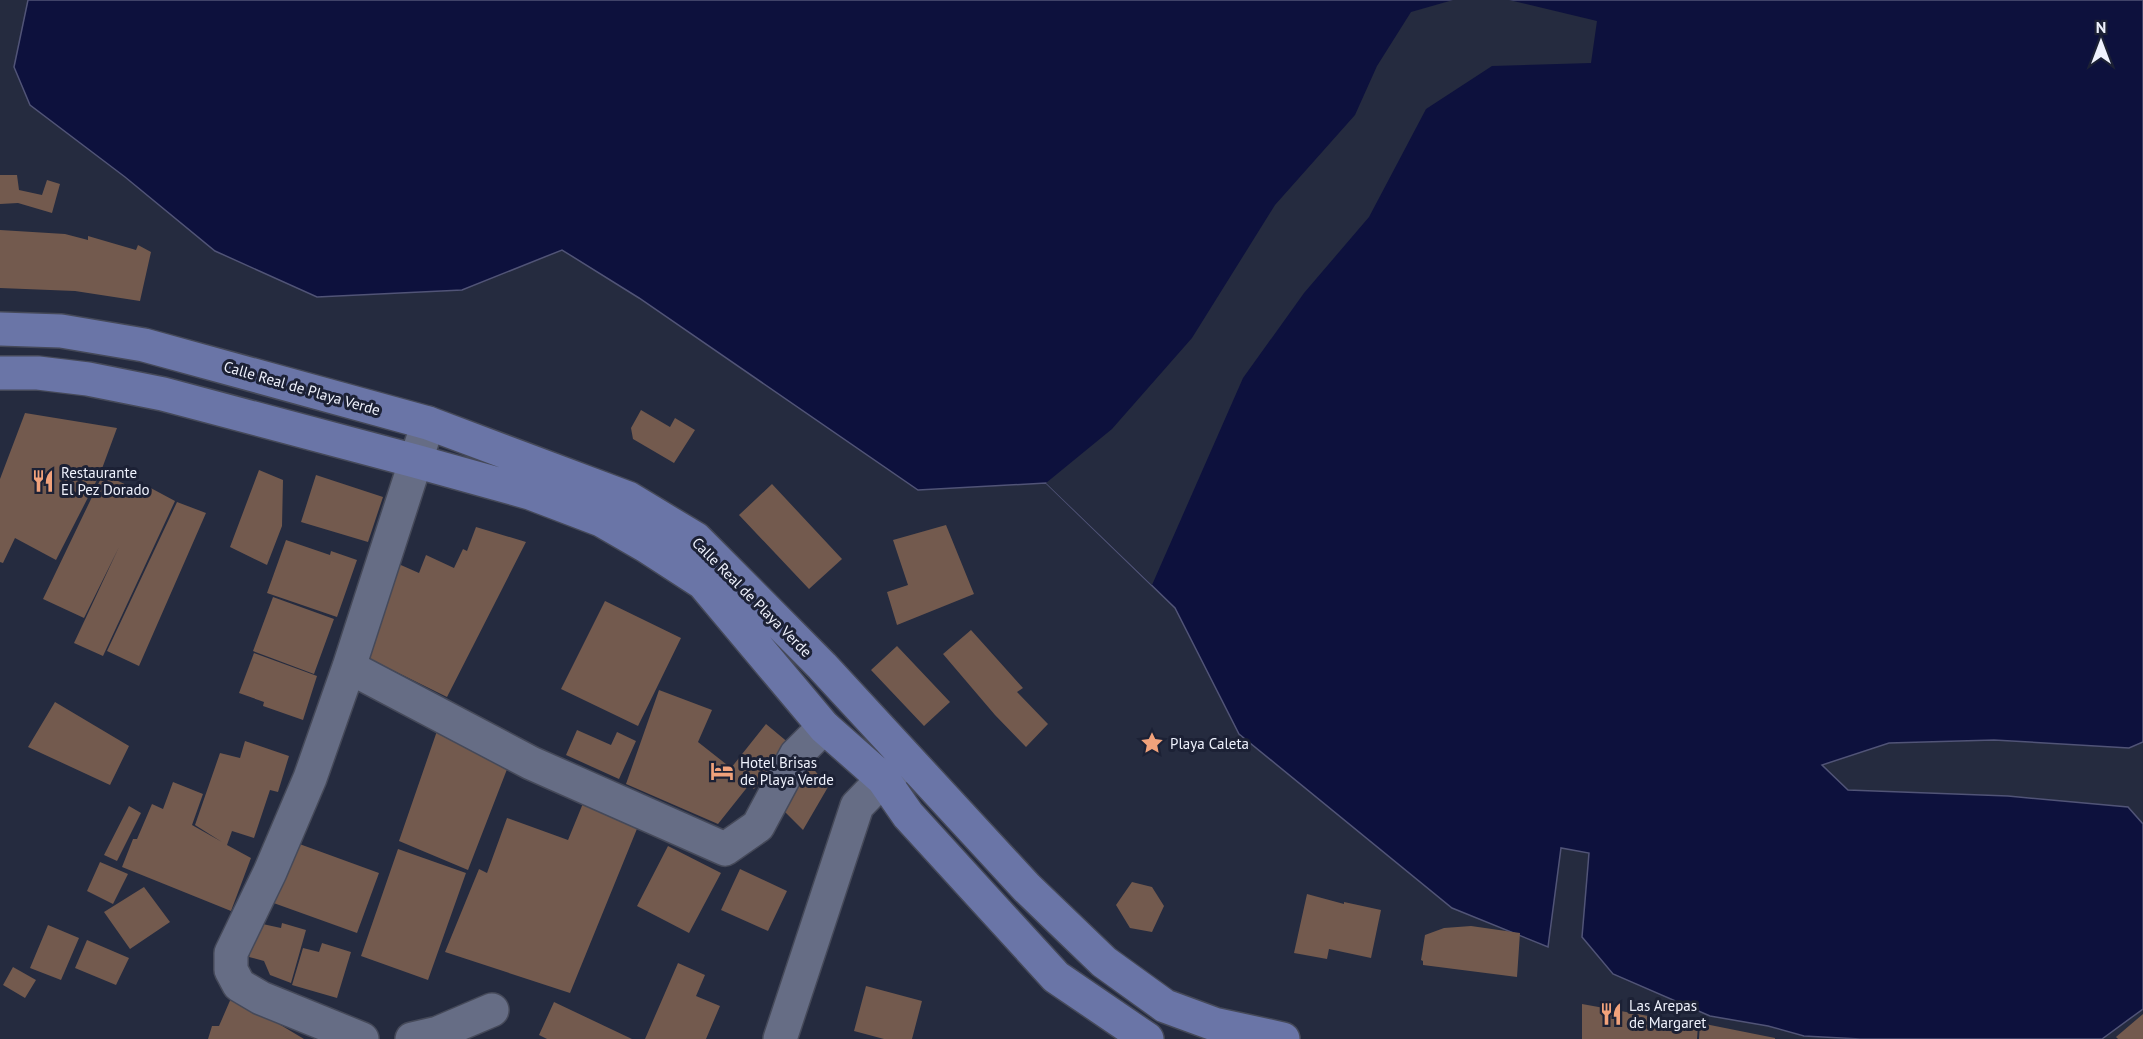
<svg xmlns="http://www.w3.org/2000/svg" width="2143" height="1039" viewBox="0 0 2143 1039" font-family="'PT Sans',sans-serif">
<rect width="100%" height="100%" fill="#252b3f"/>
<!-- water -->
<path fill="#0d113d" stroke="#515477" stroke-width="1.5" d="M28,0H2143V742L2129,748L1994,740L1889,743L1822,765L1848,790L2008,796L2128,807L2143,824V1009L2102,1039H1860L1804,1036L1768,1026L1710,1016L1613,974L1582,937L1589,853L1561,848L1548,947L1452,908L1239,734L1175,608L1046,483L918,490L639,298L562,250L462,290L317,297L215,251L125,177L30,105L14,67Z"/>
<!-- pier -->
<path fill="#252b3f" d="M1453,0H1509L1597,21L1591,63L1492,66L1426,109L1369,217L1304,293L1243,378L1152,585L1046,483L1112,429L1192,338L1275,205L1355,115L1377,66L1411,12Z"/>
<!-- building -->
<path fill="#735a4e" d="M0,175H17L19,190L42,195L47,180L60,184L52,213L18,203L0,204Z
M0,230L65,234L88,240V236L136,250L138,245L151,252L140,301L75,291L0,288Z
M641,410L670,427L675,418L695,430L674,463L633,439L631,428Z
M25,413L117,428L100,474L56,560L15,538L3,563L0,562V479Z
M259,470L283,480L282,526L267,565L230,547Z
M103,474L144,493L147,486L175,501L103,656L74,643L119,547L84,618L43,599Z
M316,475L383,497L368,542L301,522Z
M772,484L842,559L809,589L739,515Z
M177,502L206,513L139,666L107,651Z
M946,525L974,594L897,625L887,592L908,585L893,540Z
M476,527L526,542L447,697L362,655L394,562L419,573L426,555L454,568L463,549L467,551Z
M286,540L330,555L331,551L357,560L337,617L267,593Z
M273,597L334,619L314,674L253,651Z
M605,601L681,638L638,726L561,689Z
M971,630L1023,688L1017,692L1048,724L1026,747L995,715L943,654Z
M897,646L950,702L924,726L871,670Z
M254,653L317,676L303,720L263,706L264,702L239,693Z
M659,690L712,710L698,742L731,768L766,724L790,744L754,789L749,785L718,824L626,784Z
M55,702L129,746L110,785L28,747Z
M577,730L611,745L617,732L636,741L619,779L566,755Z
M437,731L511,759L468,870L399,841Z
M245,741L289,756L278,792L270,790L254,838L232,831L227,845L251,858L231,911L122,867L133,839H137L152,804L163,809L173,782L203,794L192,825L222,842L195,825L220,753L240,758Z
M804,757L828,787L803,830L778,805Z
M586,796L641,819L570,993L445,952L479,869L487,873L507,818L568,840Z
M129,806L141,813L117,861L104,855Z
M294,842L379,873L357,933L268,901Z
M668,846L721,873L689,933L637,906Z
M398,849L466,873L428,980L361,956Z
M100,862L128,874L113,904L87,891Z
M740,869L787,891L768,931L721,910Z
M1132,882L1152,887L1164,906L1152,932L1130,928L1116,905Z
M144,887L170,922L130,949L104,912Z
M1307,894L1344,904V902L1381,910L1371,958L1329,949L1327,959L1294,953Z
M258,923L281,928L282,923L306,930L291,983L270,975L264,961L249,957Z
M48,925L79,938L61,980L30,968Z
M1471,926L1520,933L1517,977L1423,965V961L1421,960L1425,935L1444,928Z
M87,940L129,958L116,985L75,968Z
M322,943L351,952L337,998L292,985L303,948L319,952Z
M678,963L705,975L696,996L720,1006L706,1039H645Z
M13,967L36,980L25,998L3,985Z
M866,986L922,1001L912,1039H884L854,1031Z
M232,996L304,1039H208L212,1026H219Z
M554,1002L632,1039H547L539,1035Z
M1582,1004L1698,1025L1697,1039H1582Z
M2143,1014V1039H2118L2116,1037Z
M1700,1023L1775,1038V1039H1699Z"/>
<g fill="none" stroke-linecap="round" stroke-linejoin="round">
<!-- street casing -->
<g stroke="#454959" stroke-width="36">
<path id="street" d="M349,667L531,763L725,849L758,826L796,755L824,727
M362,1039L261,998L239,985L231,970V953L270,872L310,778L349,667L428,423
M412,1039L438,1033L492,1010
M780,1039L857,806L883,779L905,763"/>
</g>
<!-- secondary casing -->
<g stroke="#454959" stroke-width="36">
<path id="secondary" d="M0,329L61,331L144,345L428,423L628,498L696,539L822,666L1027,888L1104,962L1165,1006L1214,1024L1283,1039
M0,373H38L88,379L163,394L415,461L530,493L601,520L646,546L703,583L824,727L883,779L908,815L1056,977L1147,1039"/>
</g>
<!-- street -->
<use href="#street" stroke="#666d85" stroke-width="33"/>
<!-- secondary -->
<use href="#secondary" stroke="#6a75a7" stroke-width="33"/>
</g>
<!-- icons -->
<defs>
<g id="restaurant-bare" transform="scale(1.8)"><path d="M-5-6h1v4h1v-4h1v4h1v-4h1v5L-1.5 .5V6h-2V.5L-5-1ZM5-6V6H3V1.5H1.5Q1.5-4 5-6Z" fill="#f1a27b" stroke="#1c2135" stroke-width="2.5" paint-order="stroke"/></g>
<g id="sight-bare" transform="scale(1.8)"><path d="M0-6L1.8-2.2L6-1.7L2.9 1.2L3.7 5.4L0 3.3L-3.7 5.4L-2.9 1.2L-6-1.7L-1.8-2.2Z" fill="#f1a27b" stroke="#1c2135" stroke-width="2.5" paint-order="stroke"/></g>
<g id="hotel-bare" transform="scale(1.8)"><path d="M-6-4.5h1.5V1H6V5H4.5V3h-9V5H-6ZM-4 0a1.8 1.8 0 1 1 3.6 0ZM.5 0V-2.5h3Q6-2.5 6 0Z" fill="#f1a27b" stroke="#1c2135" stroke-width="2.5" paint-order="stroke"/></g>
</defs>
<g fill-rule="evenodd">
<use href="#restaurant-bare" x="43" y="481"/>
<use href="#sight-bare" x="1152" y="743"/>
<use href="#hotel-bare" x="722" y="771"/>
<use href="#restaurant-bare" x="1611" y="1014"/>
</g>
<g text-anchor="middle" dominant-baseline="central" stroke-width="6" stroke-linejoin="round" paint-order="stroke">
<!-- street labels -->
<g font-size="15" fill="#eff2fd" stroke="#1c2135">
<text transform="translate(302 388) rotate(16)">Calle Real de Playa Verde</text>
<text transform="translate(752 597) rotate(45)">Calle Real de Playa Verde</text>
</g>
<!-- poi labels -->
<g font-size="15" fill="#eff2fd" stroke="#1c2135" text-anchor="start">
<text x="61" y="472">Restaurante<tspan x="61" dy="17">El Pez Dorado</tspan></text>
<text x="1170" y="743">Playa Caleta</text>
<text x="740" y="762">Hotel Brisas<tspan x="740" dy="17">de Playa Verde</tspan></text>
<text x="1629" y="1005">Las Arepas<tspan x="1629" dy="17">de Margaret</tspan></text>
</g>
</g>
<!-- north arrow -->
<g transform="translate(2101 42)" stroke="#1c2135" stroke-width="4.5" paint-order="stroke">
<path d="M0-4.5L10 22L0 15L-10 22Z" fill="#eff2fd"/>
<text y="-9" font-size="16" font-weight="bold" text-anchor="middle" fill="#eff2fd">N</text>
</g>
</svg>
